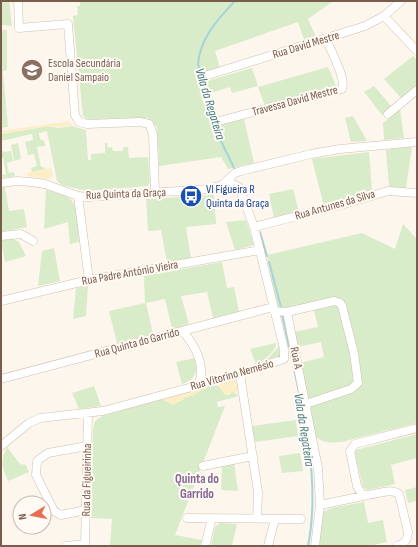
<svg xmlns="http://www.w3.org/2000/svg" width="418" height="547" viewBox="0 0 418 547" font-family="'Sofia Sans Condensed',sans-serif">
<rect width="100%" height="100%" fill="#fdf6ec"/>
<!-- green -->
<path fill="#d8ecc9" d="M1,1H9L12,26L1,25Z
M80,1H330L332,2L308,19L316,37L305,42L298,22L215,51L220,68L205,78L207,81L252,68L258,86L232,93L230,87L211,93L221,125L244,119L254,163L228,169L221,157L159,166L157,127L148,118L86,119L83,116L73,16L78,15L77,6H80Z
M1,30H7V70L3,71L8,127L1,128Z
M413,56L417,60V86L402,99L384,79Z
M328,67L337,88L265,106L258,87Z
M374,86L392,107L382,115L364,92Z
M400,109L404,138L384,140L383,123Z
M353,116L367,141L351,142L345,118Z
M49,126L58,128L72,126L86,130L88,160H91V154L105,153V143H107L108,148L112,147L113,151H123V147H128L129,158L148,157L150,181L148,186L87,191L62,185L57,181L47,131L39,133L40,139L44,141L45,146L37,147L41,167H44L45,169L32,172L31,168L37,166L34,154L28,155L25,142L33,140L32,134L1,141V134Z
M18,143L21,159L14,161L11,145Z
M412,146L406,188L389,187L386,150Z
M1,150L4,152L11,151L13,161L7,163L9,173L14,172L15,176L3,178L2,175L6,174L3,158H1Z
M369,152L372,191L324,206L312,159Z
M5,187L9,211L24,209L27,227L1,232V188Z
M293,189L299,212L274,218L269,194Z
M46,190C54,192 63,194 70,199C79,205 78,232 79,242L70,244L68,222L44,229Z
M214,195L216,224L186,227L191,258L167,262L161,230L148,231L146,199Z
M246,220L254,245L235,250L226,222Z
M403,224L417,239V423L341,442C332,443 322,443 315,436L300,363L324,357L321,342L297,347L294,332L318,327L314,310L333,306L332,299C319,300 285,311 277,307L267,255L362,233L395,249Z
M11,238L19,242L26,256L5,262L1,240Z
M54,248L60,281L38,286L42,251Z
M222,262L227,288L234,287L239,312L213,318L207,292L181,296L189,324L172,329L165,299L146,303L153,334L117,343L109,311L145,303L144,276Z
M88,286L86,316L73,319L76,288Z
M276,343C276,351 264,361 256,364L250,349Z
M279,346L280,356L274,360L266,361Z
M195,358C198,371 196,380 182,384L176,362Z
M212,385L219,386L225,395H229L232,391L239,396L217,402L218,407L225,406L175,535L202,540L200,546H110L112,519L90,518L93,429L95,421L102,416L162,399L173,404L184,399L185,397C197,394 202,388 212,385Z
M94,386L101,406L79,409L72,393Z
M296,420L298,436L255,442L252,426Z
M417,434V458L391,465L395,484L368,490L363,487L355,454L356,450Z
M7,447L20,464L26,465L29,472L8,481C2,467 0,461 7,447Z
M300,453L303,471L282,473L279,456Z
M234,463L238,491L221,490L222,466Z
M417,487V501L408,503L405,490Z
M364,502L368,523L383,520L387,542L369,546H317L323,512L331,508Z
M220,523L237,524L232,546H211L215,527Z"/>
<!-- sand -->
<path fill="#fcefc7" d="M69,121L72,126L43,127L1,134V131Z
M51,168L53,176L47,179L28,176L27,173Z
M234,379L237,382L239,394L232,391L230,395H225L219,386L212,385Z
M205,387C201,391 191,398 185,397L184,399L173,405L162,399Z"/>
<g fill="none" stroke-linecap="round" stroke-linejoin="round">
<!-- stream -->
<path stroke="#a5d3da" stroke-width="2" d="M234,168L220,139L198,64C200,38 218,19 235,1
M260,232L267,256
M269,262L281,307
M282,314C297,388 323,471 308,546"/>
<!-- minor casing -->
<g stroke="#d1beb0" stroke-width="9">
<path id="minor" d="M18,1L19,28L68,24L75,115L79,122L87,124L140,122L149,124L153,134L155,193
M384,16L416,50
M205,76L365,26L384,16L401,1
M388,114L417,90
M219,121L342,89C347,80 330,49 326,39
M1,183L17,181L31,182L45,184L78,196L88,197L209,189L222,185L235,173L241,171L311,154L340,149L417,142
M78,196L89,280
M254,227L344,204L388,191L417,193
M1,236L21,234L33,241
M1,301L89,280L260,250
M274,311L287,312L334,301L340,303L342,306L354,353L358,383L351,389L306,404
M287,312L318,468L320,505L315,546
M183,331C195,346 207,366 198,385
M240,374L258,492L257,519
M1,379L273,307
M1,446L29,423L40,418L103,411L240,374L284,359V349L254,227L239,187L227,181
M203,466L253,456
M320,505L368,495
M86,510L61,515L54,511L36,475L37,461L48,453L87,446
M187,518L301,519
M66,546L85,544
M85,546L88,414
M205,546L212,518
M268,546L275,519
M397,546C405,544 408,540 408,532L399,494C387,486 375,498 362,494L357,486L350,451L355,444L359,443L417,428"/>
</g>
<!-- minor -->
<use href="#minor" stroke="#fff" stroke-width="8"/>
</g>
<!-- icons -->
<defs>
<g id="school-disc" transform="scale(1.15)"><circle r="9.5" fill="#8d6e63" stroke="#fffaf3"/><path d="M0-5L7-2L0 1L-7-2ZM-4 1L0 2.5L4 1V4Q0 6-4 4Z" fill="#fff"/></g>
<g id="bus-disc" transform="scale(1.15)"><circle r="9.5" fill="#1a4fb4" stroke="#fffaf3"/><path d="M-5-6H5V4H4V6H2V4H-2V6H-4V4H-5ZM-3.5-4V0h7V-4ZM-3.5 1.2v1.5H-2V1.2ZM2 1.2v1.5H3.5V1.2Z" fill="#fff"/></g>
</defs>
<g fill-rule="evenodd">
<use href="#school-disc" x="32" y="70"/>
<use href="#bus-disc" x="191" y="196"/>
</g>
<g text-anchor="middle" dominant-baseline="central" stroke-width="4" stroke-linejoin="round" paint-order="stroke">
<!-- street labels -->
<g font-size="12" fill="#7a5c4d" stroke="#fffaf3">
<text transform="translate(306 45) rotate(-17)">Rua David Mestre</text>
<text transform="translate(295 101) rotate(-15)">Travessa David Mestre</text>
<text transform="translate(126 194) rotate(-2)">Rua Quinta da Graça</text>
<text transform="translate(335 205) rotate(-16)">Rua Antunes da Silva</text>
<text transform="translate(130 273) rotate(-10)">Rua Padre António Vieira</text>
<text transform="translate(137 343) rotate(-15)">Rua Quinta do Garrido</text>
<text transform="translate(296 358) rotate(78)">Rua A</text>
<text transform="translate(232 375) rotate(-16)">Rua Vitorino Nemésio</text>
<text transform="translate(87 480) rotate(-89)">Rua da Figueirinha</text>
</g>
<!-- education labels -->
<g font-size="12" fill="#785e54" stroke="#fffaf3" text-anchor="start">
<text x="48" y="63">Escola Secundária<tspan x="48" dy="14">Daniel Sampaio</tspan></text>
</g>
<!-- transit labels -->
<g font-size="12" fill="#164399" stroke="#fffaf3" text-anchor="start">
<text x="206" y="189">Vl Figueira R<tspan x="206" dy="14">Quinta da Graça</tspan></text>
</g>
<!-- water labels -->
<g font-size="13" font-style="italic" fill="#437c86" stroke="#fffaf3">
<text transform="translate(210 104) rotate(73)">Vala da Regateira</text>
<text transform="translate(304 430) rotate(81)">Vala da Regateira</text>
</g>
<!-- neighbourhood labels -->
<g font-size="13" font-weight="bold" fill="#846695" stroke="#fffaf3">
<text x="197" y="479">Quinta do<tspan x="197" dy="15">Garrido</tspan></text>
</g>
</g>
<!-- border -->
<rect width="418" height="547" fill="none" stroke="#7a5c4d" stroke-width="4"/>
<!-- north arrow -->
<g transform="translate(32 515) rotate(260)"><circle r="19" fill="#fffaf3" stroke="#cabbb1"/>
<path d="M0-3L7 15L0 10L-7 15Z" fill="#e76f51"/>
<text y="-6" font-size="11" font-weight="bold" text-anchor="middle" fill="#7a5c4d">N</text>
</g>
</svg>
